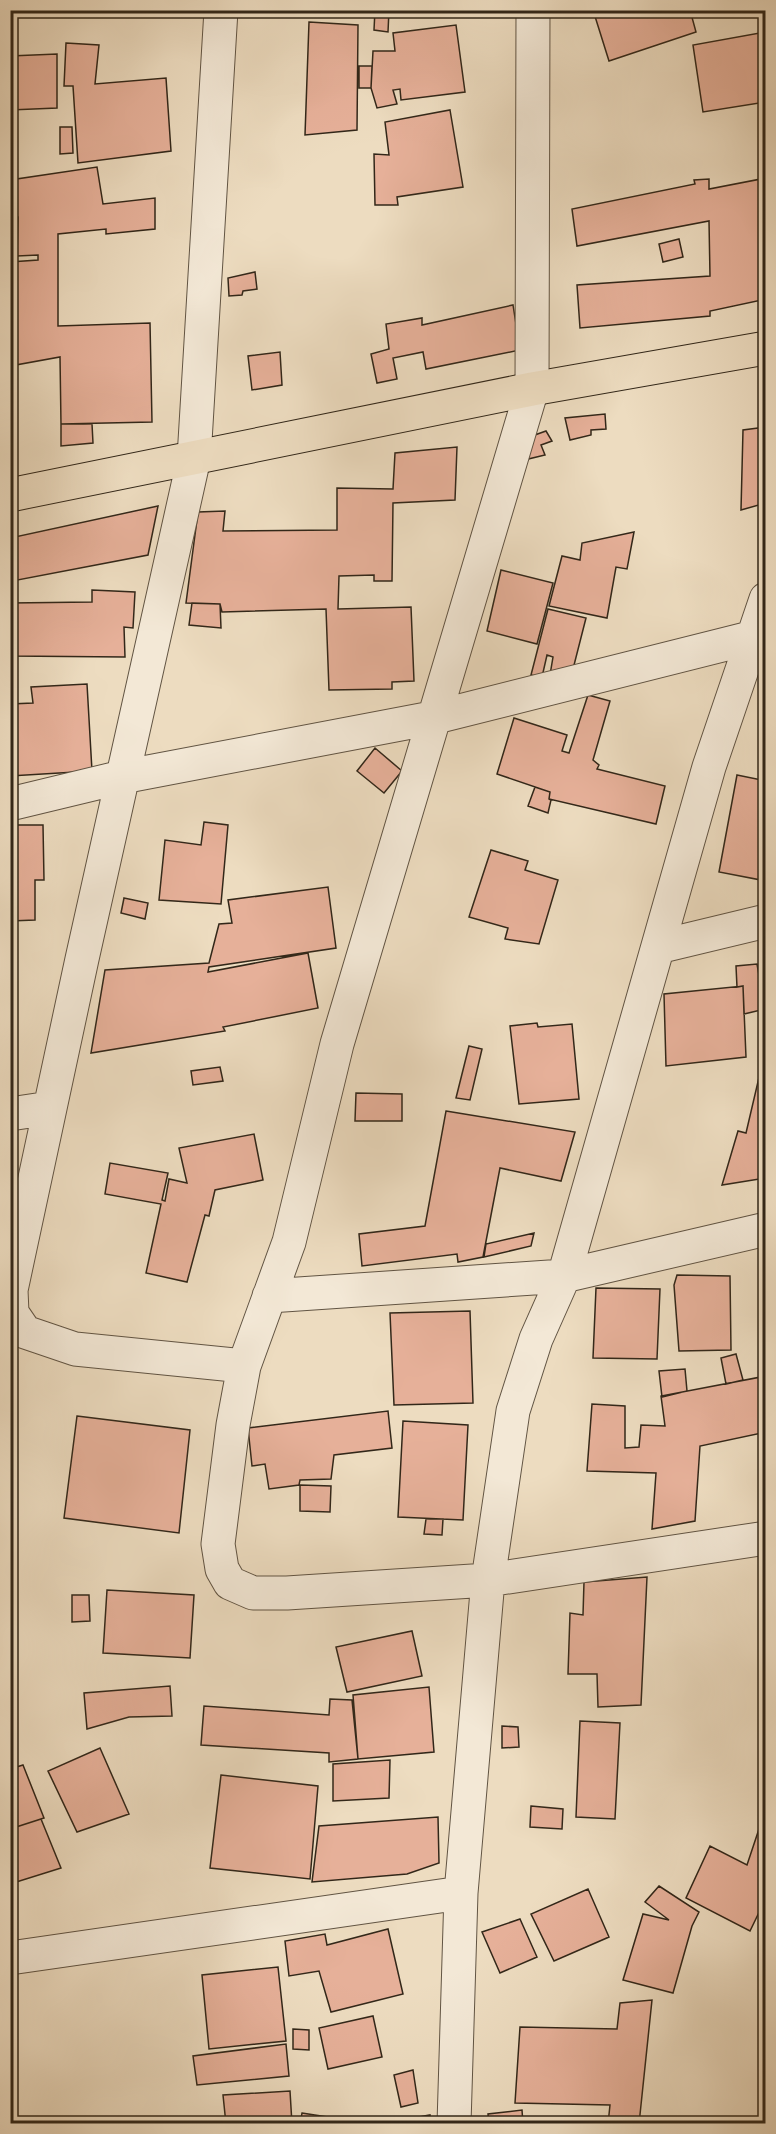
<svg xmlns="http://www.w3.org/2000/svg" width="776" height="2134" viewBox="0 0 776 2134" font-family="Vollkorn,serif">
<rect width="100%" height="100%" fill="#eddcc0"/>
<filter id="stains"><feTurbulence type="fractalNoise" baseFrequency=".00333" numOctaves="4"/><feColorMatrix values="0 0 0 0 .2 0 0 0 0 .09 0 0 0 0 .02 0 0 0 .5 -.17"/></filter>
<radialGradient id="worn" r=".72"><stop offset=".6" stop-color="#630" stop-opacity="0"/><stop offset="1" stop-color="#630" stop-opacity=".3"/></radialGradient>
<!-- building -->
<path fill="#e6b099" stroke="#322719" stroke-width="1.5" d="M375,10H389L388,32L374,30Z
M593,10H690L696,32L609,61Z
M309,22L358,25L357,130L305,135Z
M456,25L465,92L401,100L400,89L393,90L397,104L377,108L371,88L373,51H395L393,33Z
M766,32V102L703,112L693,45Z
M66,43L99,45L95,84L166,78L171,151L78,163L73,86H64Z
M57,54V108L10,110V56Z
M359,66H372L371,88H359Z
M450,110L463,187L397,197L398,205H375L374,154L389,155L385,122Z
M60,127H72L73,153L60,154Z
M97,167L103,204L155,198V229L106,234V229L58,234V326L150,323L152,422L61,424L60,357L10,366V262L38,260V255L17,256L18,217L10,218V180Z
M766,178V299L710,311V316L580,328L577,285L710,276L709,221L577,246L572,209L695,184L694,180L709,179V189Z
M679,239L683,257L663,262L659,244Z
M255,272L257,289L243,291L242,295L229,296L228,278Z
M513,305L520,350L426,369L423,352L393,358L397,379L377,383L371,354L389,349L386,324L422,318V325Z
M280,352L282,385L252,390L248,356Z
M605,414L606,429L591,430V435L570,440L565,418Z
M61,424H92L93,443L61,446Z
M766,427V503L741,510L743,430Z
M546,431L552,441L541,445L545,455L524,460L518,441Z
M457,447L455,500L393,503L392,581H374V575L339,576L338,609L411,607L414,681L392,682V689L329,690L326,609L222,612L220,604L186,603L198,512L225,511L223,531L337,530V488L393,489L395,453Z
M158,506L148,555L17,580V592L10,593V538Z
M634,532L627,569L616,567L607,618L549,606L562,556L580,560L582,543Z
M501,570L553,583L537,644L487,631Z
M92,590L135,592L133,628L124,627L125,657L10,656V603L92,602Z
M192,603L220,604L221,628L189,625Z
M548,609L586,618L572,673L550,675L553,657L547,655L542,677H539L531,675Z
M87,684L92,771L10,776V704L33,703L31,687Z
M588,695L610,701L593,760L599,765L597,769L665,786L656,824L549,799L550,792L497,774L514,718L567,735L562,751L569,753Z
M375,748L402,771L384,793L357,771Z
M737,775L766,781V881L719,872Z
M535,787L550,792L549,799L551,800L548,813L528,806Z
M204,822L228,825L221,904L159,900L165,840L201,845Z
M10,825H43L44,880H35V920L10,921Z
M491,850L528,861L525,870L558,880L539,944L505,939L508,928L469,917Z
M328,887L336,948L209,967L208,972L308,953L318,1008L223,1027L225,1031L91,1053L105,970L209,963L219,924L232,923L228,900Z
M124,898L148,903L145,919L121,913Z
M757,964L765,1009L744,1014L743,986L737,987L736,966Z
M743,986L746,1057L666,1066L664,994Z
M537,1023L538,1027L572,1024L579,1099L519,1104L510,1026Z
M469,1046L482,1049L470,1100L456,1098Z
M220,1067L223,1081L193,1085L191,1071Z
M760,1073L766,1074V1178L722,1185L738,1131L746,1133Z
M356,1093L402,1094V1121H355Z
M446,1111L575,1132L561,1181L500,1168L483,1257L458,1262L457,1254L362,1266L359,1234L425,1226Z
M254,1134L263,1180L215,1190L209,1216L205,1215L187,1282L146,1273L161,1204L105,1194L110,1163L168,1173L162,1200L165,1201L169,1179L187,1183L179,1148Z
M534,1233L531,1246L484,1257L486,1244Z
M677,1275L730,1276L731,1350L679,1351L674,1285Z
M596,1288L660,1289L657,1359L593,1358Z
M470,1311L473,1403L394,1405L390,1313Z
M736,1354L743,1380L726,1384L721,1358Z
M685,1369L687,1391L662,1397L659,1371Z
M766,1376V1432L700,1446L695,1521L652,1529L656,1473L587,1471L592,1404L625,1406V1448L639,1447L641,1425L665,1426L661,1396Z
M388,1411L392,1448L334,1455L331,1479L300,1480L299,1485L269,1489L265,1464L252,1466L248,1428Z
M77,1416L190,1430L179,1533L64,1518Z
M403,1421L468,1425L463,1520L398,1517Z
M300,1485L331,1486L330,1512L300,1511Z
M426,1519H443L442,1535L424,1534Z
M763,1546H766V1637H759Z
M647,1577L641,1705L598,1707L597,1674H568L570,1613L583,1615L584,1582Z
M107,1590L194,1595L190,1658L103,1653Z
M72,1595H89L90,1621L72,1622Z
M412,1631L422,1676L347,1692L336,1647Z
M170,1686L172,1716L129,1717L87,1729L84,1693Z
M429,1687L434,1752L358,1759L353,1695Z
M330,1699L352,1700L358,1759L329,1762V1753L201,1745L204,1706L329,1715Z
M580,1721L620,1723L615,1819L576,1817Z
M502,1726L518,1727L519,1747L502,1748Z
M100,1748L129,1814L77,1832L48,1771Z
M390,1760L389,1798L333,1801V1764Z
M23,1765L44,1818L10,1829V1769Z
M221,1775L318,1786L310,1879L210,1868Z
M531,1806L563,1809L562,1829L530,1827Z
M438,1817L439,1863L407,1874L312,1882L319,1826Z
M41,1819L61,1868L10,1884V1829Z
M766,1825V1898L750,1931L686,1898L710,1846L747,1865L760,1826Z
M659,1886L699,1912L692,1926L673,1993L623,1980L643,1914L669,1920L645,1902Z
M588,1889L609,1937L554,1961L531,1914Z
M520,1919L537,1957L500,1973L482,1932Z
M388,1929L403,1994L331,2012L319,1971L289,1976L285,1941L325,1934L327,1945Z
M278,1967L286,2041L209,2049L202,1975Z
M652,2000L639,2124H608L610,2105L515,2103L520,2027L617,2029L620,2003Z
M373,2016L382,2057L328,2069L319,2028Z
M293,2029L309,2030V2050L293,2049Z
M286,2044L289,2076L197,2085L193,2056Z
M413,2070L418,2103L401,2107L394,2075Z
M290,2091L292,2124H226L223,2095Z
M522,2110L523,2124H489L488,2114Z
M302,2113L327,2117V2124H300Z
M430,2115L431,2124H381Z"/>
<g fill="none" stroke-linecap="round" stroke-linejoin="round">
<!-- minor casing -->
<g stroke="#615443" stroke-width="35">
<path id="minor" d="M221,10L194,458L82,959L11,1290L12,1313L25,1332L75,1349L244,1366
M533,10L532,389L337,1044L289,1242L244,1366L233,1425L218,1544L222,1569L230,1583L253,1593H287L488,1580L766,1538
M10,804L122,777L432,718L766,634
M658,947L766,921
M10,1114L50,1108
M269,1296L564,1276L709,767L766,599
M10,1958L461,1893
M454,2124L461,1893L488,1580L513,1411L536,1339L564,1276L766,1229"/>
</g>
<!-- major casing -->
<g stroke="#322719" stroke-width="35">
<path id="major" d="M10,495L532,389L766,348"/>
</g>
<!-- minor -->
<use href="#minor" stroke="#f3e8d6" stroke-width="33"/>
<!-- major -->
<use href="#major" stroke="#eddcc0" stroke-width="33"/>
</g>
<!-- margin -->
<rect width="776" height="2134" fill="none" stroke="#eddcc0" stroke-width="36"/>
<rect x="12" y="12" width="752" height="2110" fill="none" stroke="#322719" stroke-width="3"/>
<rect x="18" y="18" width="740" height="2098" fill="none" stroke="#322719" stroke-width="1.5"/>
<rect width="100%" height="100%" filter="url(#stains)"/>
<rect width="100%" height="100%" fill="url(#worn)"/>
</svg>
